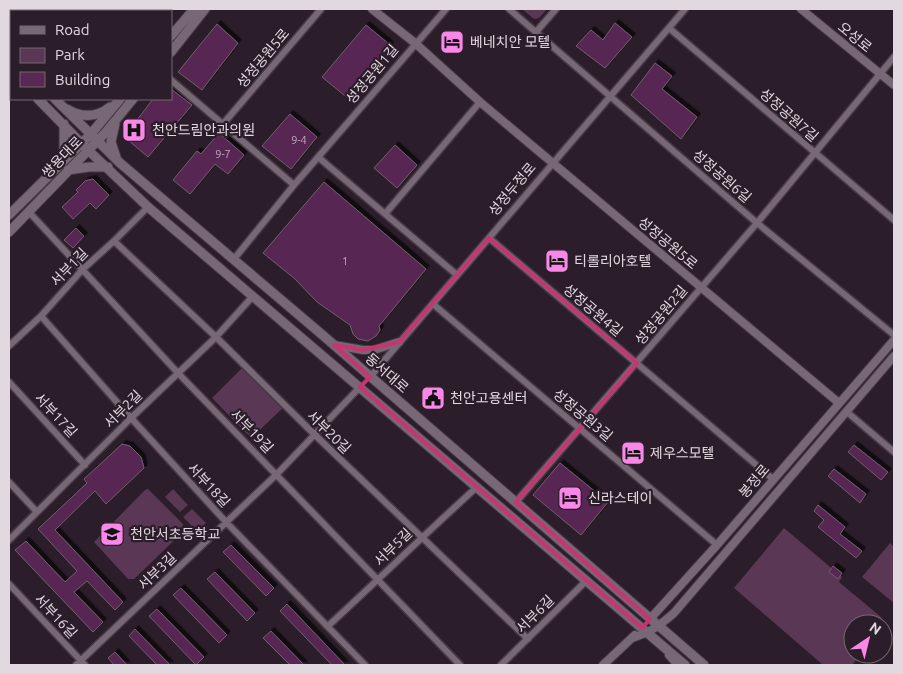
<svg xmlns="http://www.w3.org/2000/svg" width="903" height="674" viewBox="0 0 903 674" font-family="Ubuntu,'Noto Sans KR',sans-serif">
<defs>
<filter id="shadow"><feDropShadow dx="3.5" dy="-3.5" stdDeviation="0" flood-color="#0009"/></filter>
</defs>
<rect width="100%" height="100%" fill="#2b1d29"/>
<!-- green -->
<path fill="#5a3755" d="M522,9H547L539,18L534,19Z
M243,367L283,408L251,438L212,398Z
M148,489L183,524L184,531L134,579H128L94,542L145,490Z
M173,489L188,505L180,512L165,497Z
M192,509L206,523L197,531L183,517Z
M784,528L842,577L839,582L881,617L883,625L853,624V654H861L852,665H823L734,588Z
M890,543L894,547V603L862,577Z"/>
<!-- building -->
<path fill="#592853" stroke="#6f5e6c" filter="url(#shadow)" d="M615,23L632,37L605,68L576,46L591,30L603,40Z
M217,24L238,43L202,90L178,72Z
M366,25L389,44L390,53L350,100L322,77Z
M655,63L672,76L662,89L697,117L681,139L631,95Z
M171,89L192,105L148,157L128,140L127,133L153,99H171Z
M290,114L317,137L291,169L262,146Z
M219,133L244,155L228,174L215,164L190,194L173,180L197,151L201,154Z
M395,145L417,165L397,188L374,168Z
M93,179L109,195L96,209L90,203L73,219L62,207L78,192L76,190L85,181Z
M324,182L426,269L379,326L380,330L376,336L368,341L358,339L353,334L350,325L317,302L295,279L263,253Z
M76,228L84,236L73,248L64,240Z
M122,444L130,446L141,457L144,468L106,504L95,491L55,530L123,602L115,610L87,581L74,592L103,622L93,632L15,550L26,541L65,582L77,571L38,529L87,483L84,479Z
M854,445L888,472L881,480L848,452Z
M560,463L608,502L581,535L533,495Z
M834,469L866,494L860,503L828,476Z
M818,505L845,527L840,534L862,551L856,558L818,527L824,520L814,511Z
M231,545L274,588L266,596L223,552Z
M833,566L842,573L838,579L829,572Z
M215,572L255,613L247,621L207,579Z
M181,588L227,635L219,643L173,595Z
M287,604L345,665H332L280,611Z
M157,609L204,657L196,665L149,616Z
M135,629L170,665H157L129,636Z
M271,631L304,665H290L263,638Z
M115,652L127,665H114L108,658Z"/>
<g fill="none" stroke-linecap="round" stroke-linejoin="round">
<!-- minor casing -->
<g stroke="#453942" stroke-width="9">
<path id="minor" d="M139,9L142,11
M509,9L757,223L894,335
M669,28L894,220
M536,32L556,9
M171,80L294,185
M223,124L321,9
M318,157L457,275
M29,212L178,373L460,665
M385,214L480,102
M489,238L773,479
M114,241L216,337L314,434L528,639
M234,259L294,185L446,9
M433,304L717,545
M41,316L131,418L226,522L365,665
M9,346L41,316L83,269L114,241L148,207
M370,377L685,9
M9,382L85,465
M847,412L894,452
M9,482L37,512
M516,502L757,223L894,57
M9,540L131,418L216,337L253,296
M9,584L85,665
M328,626C378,580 427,532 477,487
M76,665L277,474L360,387
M501,665L587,580"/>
</g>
<!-- tertiary casing -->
<g stroke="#453942" stroke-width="10">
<path id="tertiary" d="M372,9L415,43L480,102L839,403
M801,9L894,85
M334,345L363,350H374L399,342
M650,619L717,545L894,340
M632,638C651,632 659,626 674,613L894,356
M669,655L678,665
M603,665L635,635"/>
</g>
<!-- secondary casing -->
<g stroke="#453942" stroke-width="11">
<path id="secondary" d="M171,36L194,9
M9,51L11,54
M171,52L205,9
M9,69L11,72
M38,99L88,150L148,207L685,665
M55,99L120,163L319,332L704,665
M67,109C82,118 96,118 110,107
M115,124L111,142L116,157
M61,163L64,156V124
M68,170L89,167H108
M9,215L90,135L120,99
M9,232L105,133L133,99"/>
</g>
<!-- minor -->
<use href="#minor" stroke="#786775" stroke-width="6"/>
<!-- tertiary -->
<use href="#tertiary" stroke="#786775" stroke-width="8"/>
<!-- secondary -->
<use href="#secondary" stroke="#786775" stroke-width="9"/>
</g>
<!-- marked area -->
<path fill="none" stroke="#c7356f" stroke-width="4" stroke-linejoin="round" d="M489,238L637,363L516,502L650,619L642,628L360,387L370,377L334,345L363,350L399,342Z"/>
<!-- icons -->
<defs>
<g id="hotel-square" transform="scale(1.25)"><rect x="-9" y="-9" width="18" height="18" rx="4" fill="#f987e8" stroke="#2b1d29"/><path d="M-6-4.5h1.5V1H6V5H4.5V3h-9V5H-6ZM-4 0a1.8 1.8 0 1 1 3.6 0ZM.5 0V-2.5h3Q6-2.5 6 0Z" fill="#111"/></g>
<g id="hospital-square" transform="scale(1.25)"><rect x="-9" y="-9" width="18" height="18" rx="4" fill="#f987e8" stroke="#2b1d29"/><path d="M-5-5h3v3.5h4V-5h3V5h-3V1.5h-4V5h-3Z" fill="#111"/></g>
<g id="civic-square" transform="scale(1.25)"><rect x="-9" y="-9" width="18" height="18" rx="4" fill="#f987e8" stroke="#2b1d29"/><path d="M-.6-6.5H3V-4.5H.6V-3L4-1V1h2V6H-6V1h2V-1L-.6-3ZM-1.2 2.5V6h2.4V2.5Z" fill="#111"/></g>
<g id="school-square" transform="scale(1.25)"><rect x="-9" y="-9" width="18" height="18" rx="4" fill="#f987e8" stroke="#2b1d29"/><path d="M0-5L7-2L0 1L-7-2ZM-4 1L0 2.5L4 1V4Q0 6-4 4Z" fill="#111"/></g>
</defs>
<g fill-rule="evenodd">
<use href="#hotel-square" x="452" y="42"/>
<use href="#hospital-square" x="134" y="130"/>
<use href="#hotel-square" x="557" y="261"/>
<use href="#civic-square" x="433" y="398"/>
<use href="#hotel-square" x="633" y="453"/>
<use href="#hotel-square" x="570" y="498"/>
<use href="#school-square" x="112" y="534"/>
</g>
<g text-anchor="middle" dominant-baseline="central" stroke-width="4.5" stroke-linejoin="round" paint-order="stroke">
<!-- number labels -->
<g font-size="11" fill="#c0acbc">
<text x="299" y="140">9-4</text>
<text x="223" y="154">9-7</text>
<text x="345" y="261">1</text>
</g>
<!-- street labels -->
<g font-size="14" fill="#e2d8df" stroke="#2b1d29">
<text transform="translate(855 37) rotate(39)">오성로</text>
<text transform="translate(263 58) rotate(-50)">성정공원5로</text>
<text transform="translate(372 74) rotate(-50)">성정공원1길</text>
<text transform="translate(789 115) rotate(41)">성정공원7길</text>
<text transform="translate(62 157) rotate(-46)">쌍용대로</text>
<text transform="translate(722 176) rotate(41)">성정공원6길</text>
<text transform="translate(512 189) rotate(-50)">성정두정로</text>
<text transform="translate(668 243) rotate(40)">성정공원5로</text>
<text transform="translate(69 267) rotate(-46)">서부1길</text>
<text transform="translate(593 310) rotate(40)">성정공원4길</text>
<text transform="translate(661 315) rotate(-50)">성정공원2길</text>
<text transform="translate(387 373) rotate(41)">동서대로</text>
<text transform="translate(123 409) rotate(-45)">서부2길</text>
<text transform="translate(56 415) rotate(47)">서부17길</text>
<text transform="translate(583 415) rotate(40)">성정공원3길</text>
<text transform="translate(252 431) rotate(46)">서부19길</text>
<text transform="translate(329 432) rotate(44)">서부20길</text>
<text transform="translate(754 481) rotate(-50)">봉정로</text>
<text transform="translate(209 485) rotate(47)">서부18길</text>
<text transform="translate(393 547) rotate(-45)">서부5길</text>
<text transform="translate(157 571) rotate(-44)">서부3길</text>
<text transform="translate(535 614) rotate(-45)">서부6길</text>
<text transform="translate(56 616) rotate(47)">서부16길</text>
</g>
<!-- poi labels -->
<g font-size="14" fill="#e2d8df" stroke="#2b1d29" text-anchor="start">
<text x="470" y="42">베네치안 모텔</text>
<text x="152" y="130">천안드림안과의원</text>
<text x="574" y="261">티롤리아호텔</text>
<text x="450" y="398">천안고용센터</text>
<text x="650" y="453">제우스모텔</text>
<text x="588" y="498">신라스테이</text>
<text x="130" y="534">천안서초등학교</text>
</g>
</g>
<!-- border -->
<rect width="903" height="674" fill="none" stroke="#e2d8df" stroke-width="20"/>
<!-- legend -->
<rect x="10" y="10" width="162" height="90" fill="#2b1d29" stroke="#746872"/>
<rect x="20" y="26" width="25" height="8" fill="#786775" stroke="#746872"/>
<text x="55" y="35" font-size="15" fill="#e2d8df">Road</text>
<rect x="20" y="48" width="25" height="15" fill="#5a3755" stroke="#746872"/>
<text x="55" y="60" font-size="15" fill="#e2d8df">Park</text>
<rect x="20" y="72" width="25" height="15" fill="#592853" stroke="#746872"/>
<text x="55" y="85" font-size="15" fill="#e2d8df">Building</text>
<!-- north arrow -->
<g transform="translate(868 639) rotate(35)"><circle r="24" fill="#2b1d29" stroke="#746872"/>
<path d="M0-4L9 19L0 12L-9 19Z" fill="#f987e8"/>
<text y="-8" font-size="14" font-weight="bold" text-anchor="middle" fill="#e2d8df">N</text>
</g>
</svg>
